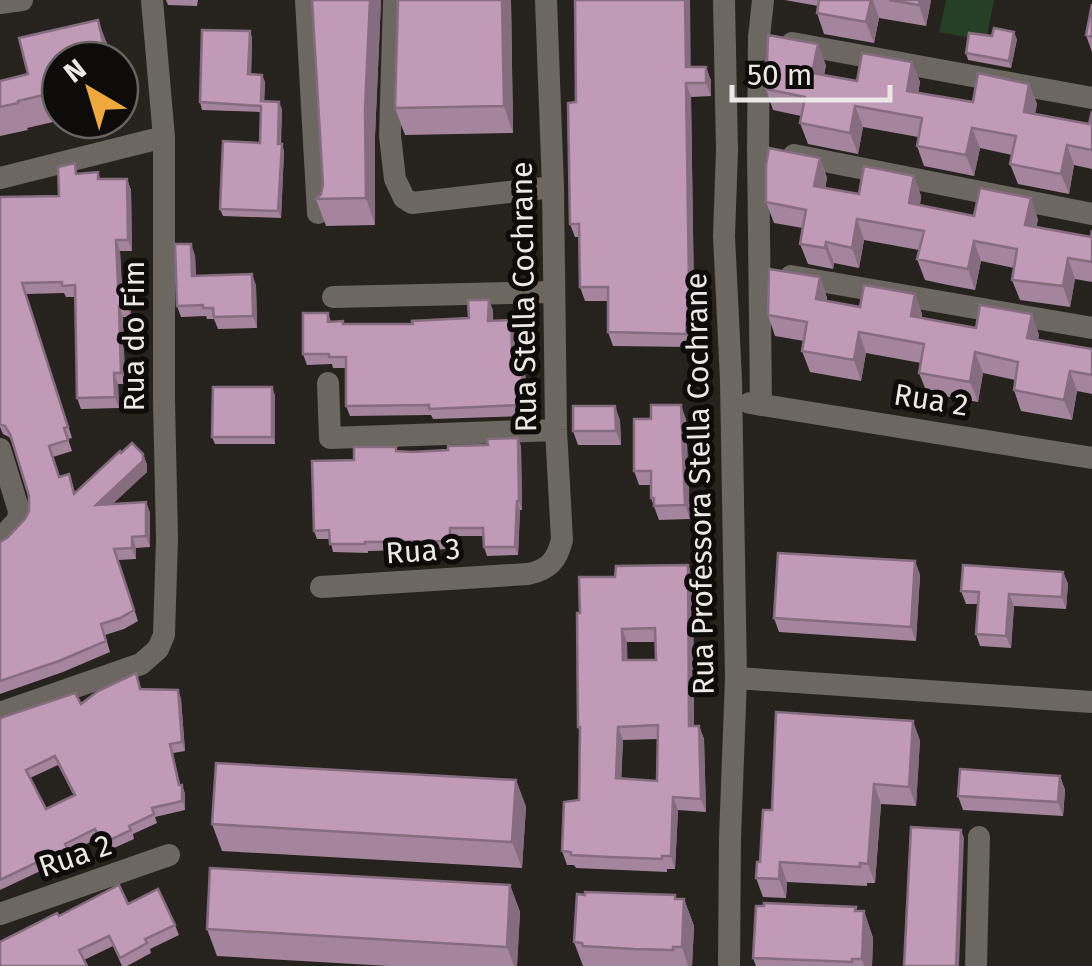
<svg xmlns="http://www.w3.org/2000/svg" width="1092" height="966" viewBox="0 0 1092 966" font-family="'Fira Sans',sans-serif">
<rect width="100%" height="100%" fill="#26221d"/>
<!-- green -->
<path fill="#263f27" d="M946,0H994L986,41L939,32Z"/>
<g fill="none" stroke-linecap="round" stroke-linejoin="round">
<!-- street -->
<path stroke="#6c6761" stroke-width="22" d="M306,0L318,213
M394,0L390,136L395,179L404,198L412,203L553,187
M724,0L727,150L724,236L731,380L736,678L730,838L729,966
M0,3L22,0
M792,43L1092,98
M794,155L1092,214
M0,178L164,137
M791,276L1092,328
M333,297L554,292
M328,383L330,438L556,430
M750,403L1092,458
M761,405L758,148L759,37L763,0
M0,449L19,511L18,520L0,539
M321,587L528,574C549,570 557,560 562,540L556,430L553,187L546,0
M736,678L1092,702
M0,713L141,664L158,649L164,635L167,539L164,401V137L152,0
M0,914L169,855
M976,966L979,837"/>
</g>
<!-- wall -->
<path fill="#a5849d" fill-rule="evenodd" d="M166,0H198L197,6L168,5Z
M312,0H381L375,136V225L326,226L316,199L321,194L323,185Z
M511,0L513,133L405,135L395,108Z
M785,0H931L926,26L879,18L874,43L824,34L817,13L818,6Z
M1092,4V52L1086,35Z
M98,20L111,60H60V120H62L27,128L28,130L0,136V81L28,74Z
M250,31L252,38L251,74L262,75L265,82L264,101L282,109L281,144L284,151L281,218L223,216L220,209L260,143L261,112L202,110L200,102Z
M1017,39L1011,68L968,60L966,53Z
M912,62L920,82L918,93L973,102L1029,84L1037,104L1035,114L1089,124L1092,111V169L1074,165L1069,194L1018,184L1010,164L1012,155L980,148L974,176L924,166L917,146L918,137L863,127L858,154L808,144L800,123L801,116L773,110L766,89L826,65L824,75L857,81Z
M691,67H706L711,81V96L691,97L694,300L691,347L613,346L608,332V301H585L580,287L579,237H575L570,224Z
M820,158L827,178L825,188L859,194L914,176L921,196L920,205L974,216L1038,219L1036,227L1091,237L1092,230V282L1075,279L1070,307L1020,300L1012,280L1014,268L981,261L975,290L948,285L925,280L917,259L919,250L864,240L859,268L834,263L833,269L808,264L800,244L803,228L774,223L766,202Z
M98,172L100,179H127L131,190L132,251H120L122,286H126L130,297L131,317H123L125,384H118L119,408L81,409L77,398L75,297H66L64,293L26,294L72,438L68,439L72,451L53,457L60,477L69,474L75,493L121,453L143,454L147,465V472L112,504L146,502L150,513V547L136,548V559L118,560L138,621L124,629L105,635L110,652L63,672L0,694V542L7,538L25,519L29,511V496L13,443L9,437L3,434L0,427V197L59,196L79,174Z
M195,255L196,276L256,285L257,328L218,329L214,319H207L206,316L181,317L177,306Z
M820,277L827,298V301L860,307L915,294L922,314V318L976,328L1039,334L1038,340L1092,349V394L1077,391L1072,420L1021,411L1014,390L1015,380L983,373L978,402L927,393L919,373L921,363L866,353L861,381L810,372L802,351L804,341L775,336L768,315Z
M493,310V321L515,331V348L525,359L526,416L433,419L431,415L350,416L346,406V368H333L332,364L307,365L303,354L328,313L331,322L344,324H413L469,318Z
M275,395V444H215L212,437Z
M686,419L690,519L659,520L651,498V485H639L634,471Z
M620,420L621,445H578L573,431Z
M521,446L522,510H520L518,555L487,556L484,547L483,536H453V549L368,551V553L333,552L330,539H317L314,531L354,460L396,447L397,451L412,452Z
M915,561L920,575L916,641L779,632L774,618Z
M688,565L693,578L694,726H699L704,739L706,812L678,810L675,869H667V872L576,868L574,865H567L562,851L579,800L580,732L578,727L615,577ZM627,642H656V660H627ZM658,739L657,781L621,778L623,740Z
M1063,572L1068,584L1066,609L1014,606L1011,648L980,646L976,634L978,604H966L961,591Z
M136,673L141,689L178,690L181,699L185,751L173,753L180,785H182L185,794V810L155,817L157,823L133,834L134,839L105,852L98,838L69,853L70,857L0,890V718L81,704ZM58,765L74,796L46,809L30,778Z
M920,740L916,806L881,804L875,883H867V886L787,882L786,898L763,897L756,878L772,810Z
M1060,776L1065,790L1063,816L963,810L958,796Z
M516,780L526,807L522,868L222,851L212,824Z
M510,885L520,912L517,966H388L217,956L207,929Z
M677,899H684L694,926L692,966H583L574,942Z
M128,904L175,925L179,935L150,949L151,953L127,966H122L113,946L84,960L59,916Z
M857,911H864L873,938L872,966H756L753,958Z"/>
<!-- shaded-wall -->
<path fill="#866c7f" d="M370,0H381L375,136V225L366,198L365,109Z
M502,0H511L513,133L504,106Z
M685,0H690L691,81L686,67Z
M871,0H873L879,18L874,43L866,22Z
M920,0H931L926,26L919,5Z
M98,20L108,46L111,60H107Z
M250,31L252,38L251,81L248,74Z
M1014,32L1017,39L1011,68L1009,61Z
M818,44L826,65L820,94L812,73Z
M912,62L920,82L915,112L907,91Z
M706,67L711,81V96L706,83Z
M262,75L265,82L264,108L261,101Z
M686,83L691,97L694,300L691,347L686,334Z
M1029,84L1037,104L1031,133L1024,112Z
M279,102L282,109L280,151L278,144Z
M855,106L863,127L858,154L850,133Z
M972,128L980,148L974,176L966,155Z
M282,144L284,151L281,218L278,211Z
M1067,145L1074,165L1069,194L1061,174Z
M820,158L827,178L822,206L814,186Z
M914,176L921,196L917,224L909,203Z
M127,179L131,190L132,251L128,240Z
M1031,198L1038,219L1033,246L1025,225Z
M857,219L864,240L859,268L852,248Z
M116,240L120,251L122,297L118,286Z
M974,241L981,261L975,290L968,269Z
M826,242L834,263L833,269L825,248Z
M191,244L195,255L196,287L192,276Z
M1068,258L1075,279L1070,307L1063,286Z
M252,274L256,285L257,328L253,316Z
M820,277L827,298L823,320L816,299Z
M126,286L130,297L131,317L127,306Z
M915,294L922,314L918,337L911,316Z
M489,300L493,310L492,332L488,321Z
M119,306L123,317L125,384L121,373Z
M1032,314L1039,334L1034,358L1027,338Z
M511,320L515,331L516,359L512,348Z
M859,332L866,353L861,381L854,360Z
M522,348L525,359L526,416L522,405Z
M975,352L983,373L978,402L970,382Z
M1070,371L1077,391L1072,420L1064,400Z
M114,373L118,384L119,408L115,397Z
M272,387L275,395V444L272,437Z
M681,405L686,419L690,519L685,505Z
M615,406L620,420L621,445L616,431Z
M518,438L521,446L522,510L519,501Z
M143,454L147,465V472L100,516L96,505Z
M517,501L520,510L518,555L515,547Z
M146,502L150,513V547L146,536Z
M132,537L136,548V559L132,548Z
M915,561L920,575L916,641L911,627Z
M688,565L693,578L694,739L689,726Z
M1063,572L1068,584L1066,609L1062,597Z
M1009,594L1014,606L1011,648L1006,636Z
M622,629L627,642L628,674L623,660Z
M178,690L181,699L185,751L182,742Z
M913,721L920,740L916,806L909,787Z
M699,726L704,739L706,812L701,799Z
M618,727L623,740L621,791L616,778Z
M170,744L182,792V785L185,794V810Z
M1060,776L1065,790L1063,816L1058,802Z
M516,780L526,807L522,868L512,842Z
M874,784L881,804L875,883L868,864Z
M673,797L678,810L675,869L671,856Z
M961,830L964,838L959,966H956Z
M780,862L787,882L786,898L779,879Z
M510,885L520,912L517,966H514L507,947Z
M675,895L683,917L684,899L694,926L692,966H688L682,947Z
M856,907L863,927L864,911L873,938L872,966H864L862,959Z"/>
<!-- building -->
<path fill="#c09ab6" stroke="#866c7f" stroke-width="2.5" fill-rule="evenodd" d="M312,0H370L365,109L366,198L316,199L321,194L323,185Z
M398,0H502L504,106L395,108Z
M575,0H685L686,67H706V83H686L689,287L686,334L608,332V287H580L579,224H570L568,103L576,102Z
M819,0H871L866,22L817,13Z
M889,0H920L919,5Z
M1092,4V37L1086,35Z
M98,20L107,60H60V91L18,101V103L0,107V81L28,74L19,38Z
M994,28L1014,32L1009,61L966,53L969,33L992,36Z
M202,30L250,31L248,74L262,75L261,101L279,102L278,144H282L278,211L220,209L223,141L260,143L261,106L200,102Z
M768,35L818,44L812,73L857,81L862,53L912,62L907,91L973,102L978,73L1029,84L1024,112L1089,124L1092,111V150L1067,145L1061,174L1010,164L1016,136L972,128L966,155L917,146L922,118L855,106L850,133L800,123L805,97L766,89Z
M769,148L820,158L814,186L859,194L864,166L914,176L909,203L974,216L980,188L1031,198L1025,225L1091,237L1092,230V262L1068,258L1063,286L1012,280L1017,249L974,241L968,269L941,264L917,259L924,231L857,219L852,248L826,242L825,248L800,244L806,210L766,202V165Z
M75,163L76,174L98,172V179H127L128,240H116L118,286H126L127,306H119L121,373H114L115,397L77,398L75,285L62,286V282L22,283L68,427L64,428L68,440L49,446L59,477L69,474L74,494L120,451L121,453L132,443L143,454V461L96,505L146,502V536L132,537V548L114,549L134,610L120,618L101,624L106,641L59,661L0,681V542L7,538L25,519L29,511V496L10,434L5,426L0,424V197L59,196L58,167Z
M175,244H191L192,276L252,274L253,316L214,317L213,308H203V305L177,306Z
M769,269L820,277L816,299L860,307L864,285L915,294L911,316L976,328L980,305L1032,314L1027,338L1092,349V375L1070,371L1064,400L1014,390L1018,362L975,352L970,382L919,373L924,344L859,332L854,360L802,351L807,322L768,315Z
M468,300H489L488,321L511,320L512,348H522V405L429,409V405L346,406V357H329V354H303V313H328V322L343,321V324H413L412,321L469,318Z
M213,387H272V437H212Z
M651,405H681L685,505L654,506V498H651V471H634V419H651Z
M573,406H615L616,431H573Z
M518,438L519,501H517L515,547H484L483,528H450V541L365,542V544H330L329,530L314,531L312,461L354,460V447H396V451L412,452L448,450V446L488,445L487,439Z
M778,553L915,561L911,627L774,618Z
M688,565L689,726H699L701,799L673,797L671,856H662V859L610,857L571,855V852L562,851L564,802L579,800L580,727H578L577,613H580L579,577H615L616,566ZM655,628L656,660H623L622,629ZM658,725L657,781L616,778L618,727Z
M963,565L1063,572L1062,597L1009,594L1006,636L976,634L979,592L961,591Z
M136,673L140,689L178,690L182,742L170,744L179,785H182V801L152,808L154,814L129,826L131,830L102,844L95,829L65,844L67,848L0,880V718L75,693L81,704L98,691ZM55,756L75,795L46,809L26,770Z
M776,712L913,721L909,787L874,784L868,864L860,863V867L780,862L779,879L756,878L757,862H760L763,810H772Z
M216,763L516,780L512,842L212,824Z
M960,769L1060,776L1058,802L958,796Z
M911,827L961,830L956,966H904Z
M210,868L510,885L507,947L207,929Z
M119,885L128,904L158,889L175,925L145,939L147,943L120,958L109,936L79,950L87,966H0V942L57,913L59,916Z
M585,892L675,895V899H684L682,947H673V950L634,949L583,946L582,943L574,942L577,894L585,895Z
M764,903L856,907L855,911H864L862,959H852V962L753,958L756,906H764Z"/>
<g text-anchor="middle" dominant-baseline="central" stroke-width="10" stroke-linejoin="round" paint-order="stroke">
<!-- street labels -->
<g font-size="30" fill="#ebe8e5" stroke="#0e0c0a">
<text transform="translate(524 297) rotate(-91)">Rua Stella Cochrane</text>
<text transform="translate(134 336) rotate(-90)">Rua do Fim</text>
<text transform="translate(931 400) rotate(9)">Rua 2</text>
<text transform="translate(700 484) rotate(-91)">Rua Professora Stella Cochrane</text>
<text transform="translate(423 551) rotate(-4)">Rua 3</text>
<text transform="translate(75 856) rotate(-19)">Rua 2</text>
</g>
</g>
<!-- north arrow -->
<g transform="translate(90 90) rotate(322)"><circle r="48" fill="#0e0c0a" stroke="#666462" stroke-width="2.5"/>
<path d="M0-8L18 38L0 25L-18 38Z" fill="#eea83c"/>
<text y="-15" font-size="28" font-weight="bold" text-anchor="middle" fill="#ebe8e5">N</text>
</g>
<!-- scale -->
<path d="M732 85v15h158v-15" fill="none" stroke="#ebe8e5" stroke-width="5"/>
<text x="747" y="85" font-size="30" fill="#ebe8e5" stroke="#0e0c0a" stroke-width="8" paint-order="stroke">50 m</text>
</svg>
